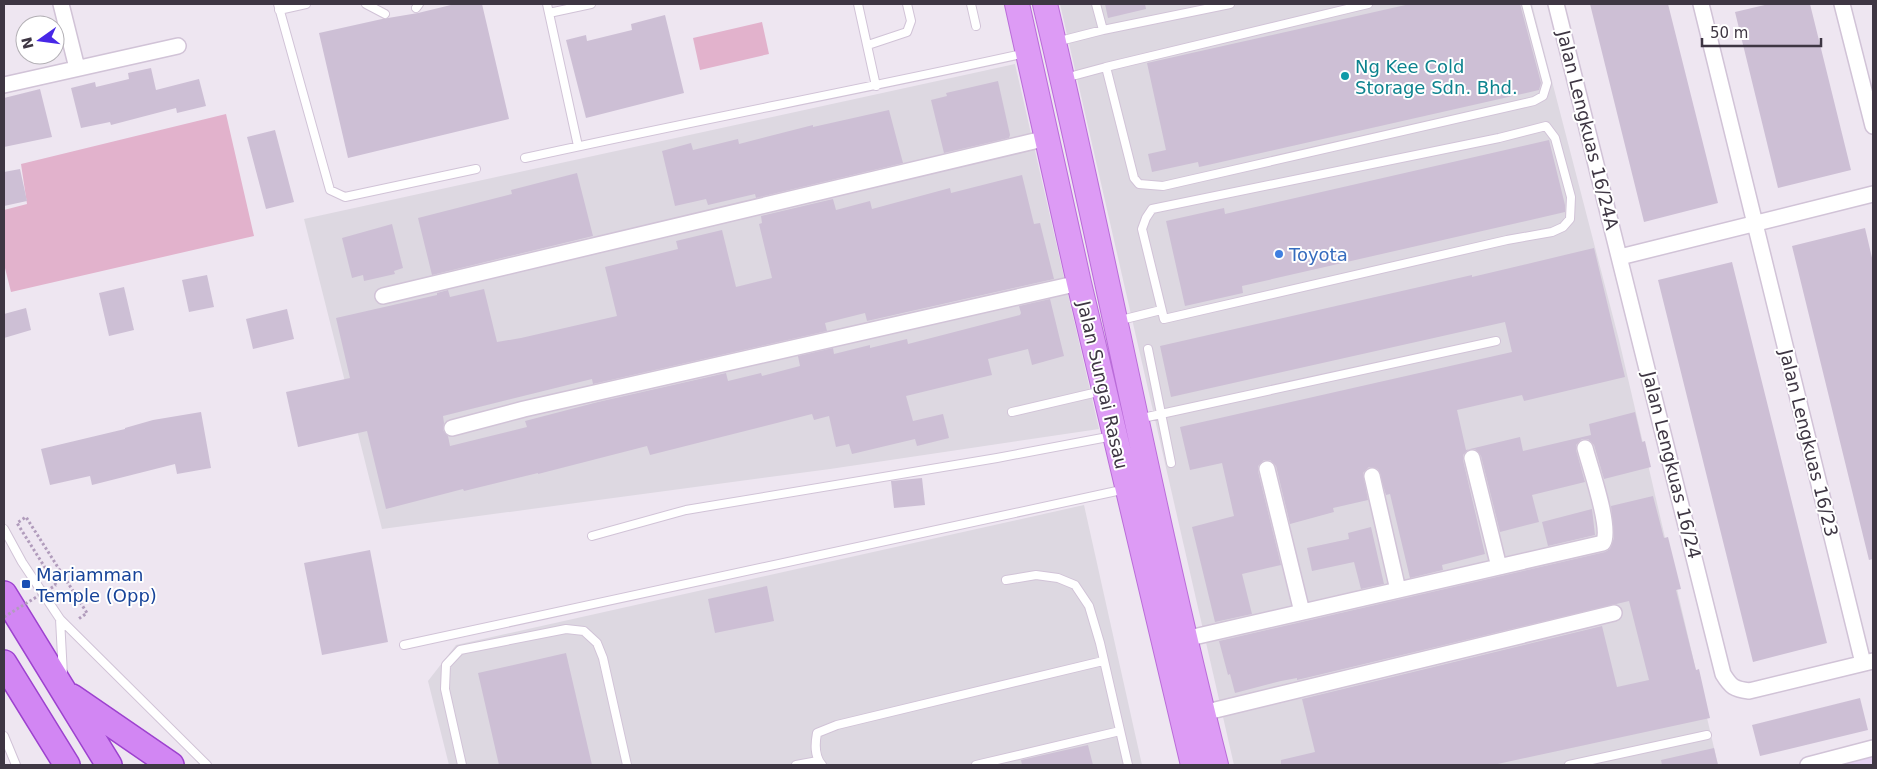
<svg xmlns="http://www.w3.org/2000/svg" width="1877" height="769" viewBox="0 0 1877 769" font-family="'DejaVu Sans',sans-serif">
<rect width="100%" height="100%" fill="#eee6f1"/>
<!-- commercial -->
<path fill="#e5d2f2" d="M1873,754V765H1830Z"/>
<!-- industrial -->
<path fill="#ddd8e1" d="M1060,4H1532L1619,340L1718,765H1234Z
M1015,64L1099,429L830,469L382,529L304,219Z
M1084,505L1142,765H449L428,681L456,645Z"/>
<!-- green -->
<path fill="#e2b2cc" d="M762,22L769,54L700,70L693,38Z
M226,114L254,236L11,292L4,264V210L27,204L21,164Z"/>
<!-- building -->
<path fill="#cdbfd5" d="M455,4H482L509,119L348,158L319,33L382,19L418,13Z
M1105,4H1145L1146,9L1108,18Z
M1410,4H1520L1541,83L1539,90L1199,167L1198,162L1152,172L1148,154L1166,150L1147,63Z
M1590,4H1668L1718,203L1644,222Z
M1769,4H1810L1851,170L1778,188L1735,12Z
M665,15L684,93L586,118L566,40L586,35L587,41L632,30L631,24Z
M151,68L156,90L199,79L206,106L177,113L176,108L111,125L110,122L81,128L71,88L95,82L96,87L129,79L128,73Z
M998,81L1010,135L1009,138L944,153L931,100L947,96L946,93Z
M40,89L52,137L4,147V98Z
M889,110L903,163L756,198L755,194L708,205L706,199L675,206L662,151L691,143L693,150L738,139L739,144L813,125V127Z
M275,130L294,202L266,209L247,137Z
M1549,140L1565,205V212L1242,286L1243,293L1185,306L1166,221L1224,208L1225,214Z
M20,169L27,201L4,206V172Z
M577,173L593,236L432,275L418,218L512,194L511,190Z
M1022,175L1034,224L1040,223L1054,279L867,321L865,313L825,323L827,331L593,384L592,379L443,416L444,423L443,430L448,436L450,446L527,427L525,421L598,402L726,373L728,381L761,373L762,376L800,366L798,356L833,348L834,354L870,345V348L907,339L908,344L1020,315L1021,313L1019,306L1050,299L1064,356L1032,365L1028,349L988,359L992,375L906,396L913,421L943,414L949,438L917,446L915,439L852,454L849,444L836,447L829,416L814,420L812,414L650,455L647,446L538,474V473L464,491L463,489L386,509L367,431L298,447L286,392L350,378L336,318L437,295V293L448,290L450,297L484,289L497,342L521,338L617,316L605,267L678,249L676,241L722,230L736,287L772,278L759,224L762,223L761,216L833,199L836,210L870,201L872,209L950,188L951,193Z
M392,224L403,268L394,271L395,274L364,281L363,275L352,278L342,238Z
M1865,228L1873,262V559L1869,560L1792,246Z
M1594,248L1625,377L1524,401L1522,395L1457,410L1466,450L1520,437L1523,451L1591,435L1589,424L1635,412L1642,442L1645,441L1651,467L1604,479L1594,445L1588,439H1582L1576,445V450L1585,482L1532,495L1539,522L1500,532L1481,456L1475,449H1469L1463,455V460L1485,554L1442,565L1443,570L1410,578L1390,494L1386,495L1378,469L1369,467L1363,473L1368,500L1333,508L1334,512L1290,524L1276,466L1270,460H1264L1258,466V471L1281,565L1242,574L1252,614L1215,622L1192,527L1234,516L1222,463L1190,470L1180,427L1512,352L1505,322L1171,397L1160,346L1472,275V277Z
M1732,262L1827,643L1753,662L1658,280Z
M207,275L214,307L189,312L182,280Z
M124,287L134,330L109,336L99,293Z
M26,308L31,330L4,338V314Z
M287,309L294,339L253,349L246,319Z
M201,412L211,468L177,474L175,464L92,485L90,476L50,485L41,449L125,429V428L153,420Z
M922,478L925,505L894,508L891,481Z
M1653,496L1664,538L1668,537L1681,589L1676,590L1696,670L1699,669L1710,718L1493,765H1281V760L1315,752L1302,699L1602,626L1617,687L1649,680L1629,601L1297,680V678L1281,681L1235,693L1230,674L1228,675L1219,641L1605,552L1610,549L1614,538L1611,506Z
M1592,509L1595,535L1548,546L1542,522Z
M1371,527L1384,584L1361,589L1354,562L1312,571L1307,548L1349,539L1348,533Z
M370,550L388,642L322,655L304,563Z
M767,586L774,621L715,633L708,599Z
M566,653L592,765H499L478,673Z
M1860,698L1868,730L1760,756L1752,725Z
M1088,745L1093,765H1022L1021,760Z
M1714,748L1718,765H1662L1661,760Z"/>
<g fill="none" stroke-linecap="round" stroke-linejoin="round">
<!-- service casing -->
<g stroke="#d1c3d7" stroke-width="10">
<path id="service" d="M278,4L330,190L345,197L476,169
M366,4L385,14
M547,4L578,146
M858,4L876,86
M971,4L976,26
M1096,4L1103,30
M416,8L419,4
M279,10L306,4
M549,13L591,4
M1056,42L1103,30L1230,4
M868,45L907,32L911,21L907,4
M1106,67L1134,178L1139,184L1163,186L1534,101L1543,96L1547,83L1526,4
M1065,78L1106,67L1368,4
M1546,126L1555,138L1571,197L1570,219L1563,227L1552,232L1507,240L1164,319L1142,229L1146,218L1152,209L1499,138Z
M525,158C692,121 859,90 1026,53
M1117,321L1161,310
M1148,349L1171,463
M1012,412L1102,391
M1138,419L1496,341
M4,529L22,562L60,619L207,765
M592,536L686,510L997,458L1113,436
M1006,580L1036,575L1058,578L1075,585L1089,606L1100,643L1128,765
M60,619L63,675
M404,645L1126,489
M4,736L16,765
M462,765L445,689L446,665L460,650L566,629L584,631L597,643L603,658L627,765
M796,765L818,761
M822,765C814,756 815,744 817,733L837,725L1103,661
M976,765L1120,731
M1569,765L1707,735"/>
</g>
<!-- minor casing -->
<g stroke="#d1c3d7" stroke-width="18">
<path id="minor" d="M61,4L77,68
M1556,4L1723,674C1731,687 1734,689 1749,691L1873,661
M1701,4L1863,663
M1842,4L1873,126
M4,85L178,46
M1620,257L1873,194
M383,296L1047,138
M452,428L524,409L1079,283
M1472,458L1499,567
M1267,469L1302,612
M1372,476L1398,590
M1185,639L1603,543C1612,529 1590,467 1585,448
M1203,713L1614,613
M1808,765L1873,748"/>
</g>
<!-- primary casing -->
<g stroke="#ba6cd9" stroke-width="26">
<path id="primary" d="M1017,4L1079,283L1193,765
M1045,4C1105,257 1152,513 1216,765"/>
</g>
<!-- trunk casing -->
<g stroke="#9d42cf" stroke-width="28">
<path id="trunk" d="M4,594L109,765
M4,663L67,765
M72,697L171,765"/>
</g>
<!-- path -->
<path stroke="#b19cbc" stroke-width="3" stroke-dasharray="2.5 2.5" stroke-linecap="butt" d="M56,585L17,523L26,517L87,613L77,620"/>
<!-- service -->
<use href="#service" stroke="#fff" stroke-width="8"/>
<!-- minor -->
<use href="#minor" stroke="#fff" stroke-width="15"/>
<!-- primary -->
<use href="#primary" stroke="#dd9bf5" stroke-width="24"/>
<!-- trunk -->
<use href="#trunk" stroke="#d286f3" stroke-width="25"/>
<!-- path-bridge -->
<path stroke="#b19cbc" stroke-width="3" stroke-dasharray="2.5 2.5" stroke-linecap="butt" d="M4,617L56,585"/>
</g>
<!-- markers -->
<circle fill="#0f9aa8" stroke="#fff" stroke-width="2" cx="1345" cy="76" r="5"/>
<circle fill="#3f7fe0" stroke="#fff" stroke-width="2" cx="1279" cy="254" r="5"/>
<rect fill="#1a4fb4" stroke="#fff" stroke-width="2" x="21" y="579" width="10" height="10" rx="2.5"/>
<g text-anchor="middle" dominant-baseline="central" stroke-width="4" stroke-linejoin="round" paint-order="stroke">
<!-- culture labels -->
<g font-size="18" fill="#0d838f" stroke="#fff" text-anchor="start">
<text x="1355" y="66">Ng Kee Cold<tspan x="1355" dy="21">Storage Sdn. Bhd.</tspan></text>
</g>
<!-- street labels -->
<g font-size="18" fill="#3e3643" stroke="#fff">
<text transform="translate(1588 130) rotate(76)">Jalan Lengkuas 16/24A</text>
<text transform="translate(1103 385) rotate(77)">Jalan Sungai Rasau</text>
<text transform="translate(1809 443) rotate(76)">Jalan Lengkuas 16/23</text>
<text transform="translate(1672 465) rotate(76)">Jalan Lengkuas 16/24</text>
</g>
<!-- shop labels -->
<g font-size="18" fill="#366cbe" stroke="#fff" text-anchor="start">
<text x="1289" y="254">Toyota</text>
</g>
<!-- transit labels -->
<g font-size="18" fill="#164399" stroke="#fff" text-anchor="start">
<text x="36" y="574">Mariamman<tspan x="36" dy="21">Temple (Opp)</tspan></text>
</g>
</g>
<!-- border -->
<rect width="1877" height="769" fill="none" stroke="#3e3643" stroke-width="10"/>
<!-- north arrow -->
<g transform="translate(40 40) rotate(256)"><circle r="24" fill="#ffffff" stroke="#b2afb4"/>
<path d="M0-4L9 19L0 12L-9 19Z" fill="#4727e7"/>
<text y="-8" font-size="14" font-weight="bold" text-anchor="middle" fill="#3e3643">N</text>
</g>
<!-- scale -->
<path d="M1702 38v8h119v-8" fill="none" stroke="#3e3643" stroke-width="2.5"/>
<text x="1710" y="38" font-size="15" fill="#3e3643" stroke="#ffffff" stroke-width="4" paint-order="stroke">50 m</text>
</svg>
